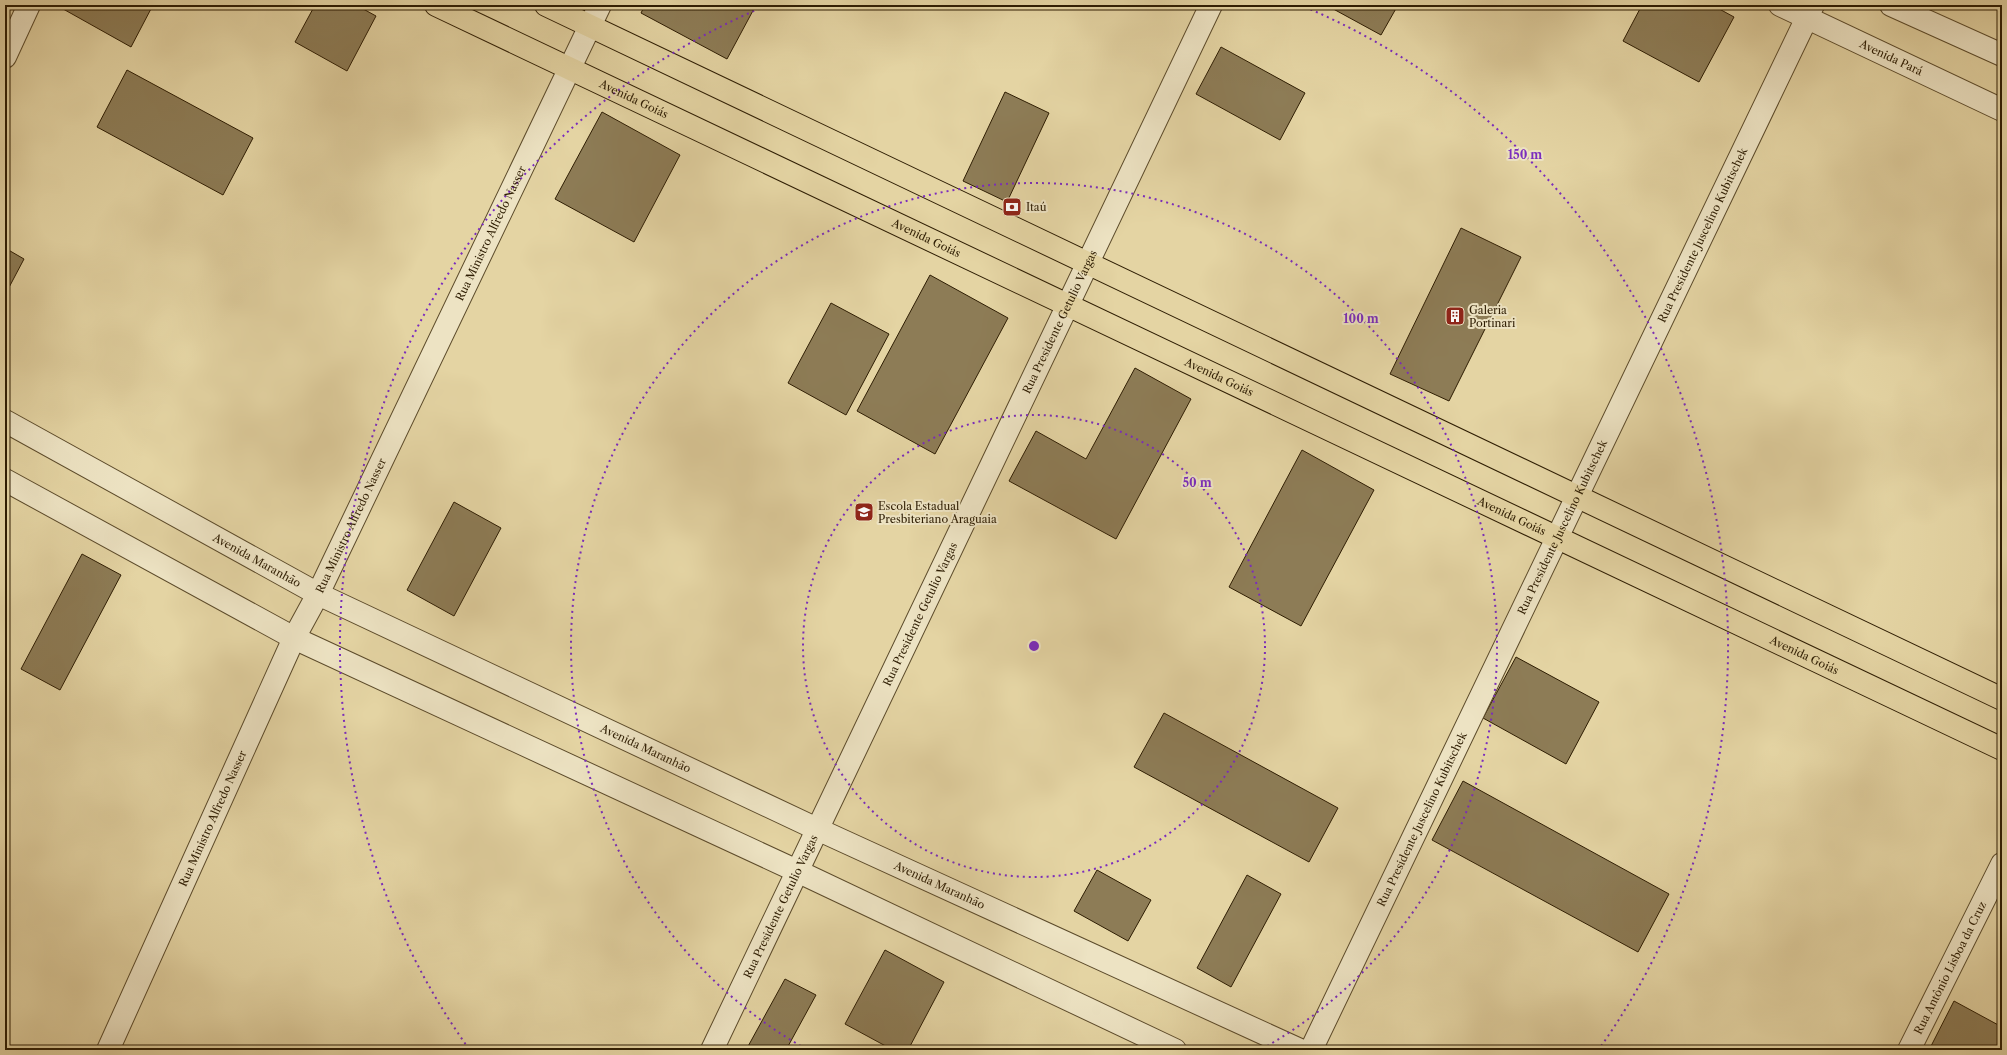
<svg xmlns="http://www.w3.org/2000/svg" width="2007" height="1055" viewBox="0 0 2007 1055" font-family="'Libre Caslon Text',serif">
<rect width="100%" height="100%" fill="#e4d4a3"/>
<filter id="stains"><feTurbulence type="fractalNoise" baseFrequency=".005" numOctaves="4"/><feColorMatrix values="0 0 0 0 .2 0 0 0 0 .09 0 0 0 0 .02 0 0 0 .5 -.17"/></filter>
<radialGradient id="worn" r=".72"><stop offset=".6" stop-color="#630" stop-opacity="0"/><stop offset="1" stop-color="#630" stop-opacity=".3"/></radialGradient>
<!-- building -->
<path fill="#8d7c56" stroke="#2e1d03" d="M56,5H153L131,47Z
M315,5H356L376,16L347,71L295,42Z
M645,5H756L727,59L641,13Z
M1326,5H1398L1381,35Z
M1642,5H1712L1734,17L1699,82L1623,41Z
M1221,47L1305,93L1280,140L1196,94Z
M127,70L253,138L223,195L97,127Z
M1005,92L1049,113L1007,202L963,181Z
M602,112L680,155L634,242L555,199Z
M1461,228L1521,257L1449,401L1390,374Z
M5,248L24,259L5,295Z
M930,275L1008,318L935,454L857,411Z
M831,303L889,334L846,415L788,383Z
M1135,368L1191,399L1116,539L1009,481L1036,431L1086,459Z
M1302,450L1374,490L1301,626L1229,587Z
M454,502L501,528L454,616L407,590Z
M82,554L121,575L60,690L21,669Z
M1516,657L1599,702L1566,764L1483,718Z
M1164,713L1338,808L1309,862L1134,767Z
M1463,781L1669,894L1638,952L1432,840Z
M1097,870L1151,900L1128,941L1074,911Z
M1247,875L1281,894L1231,987L1197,968Z
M885,950L944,982L908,1050H893L845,1024Z
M785,979L816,995L786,1050H746Z
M1954,1001L2002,1027V1050H1929Z"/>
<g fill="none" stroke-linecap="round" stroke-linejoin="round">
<!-- minor casing -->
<g stroke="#5c4b2b" stroke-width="24">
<g id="minor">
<path id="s1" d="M1780,5L2002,110"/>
<path d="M1891,5L2002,55"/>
<path d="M5,57L29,5"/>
<path id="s2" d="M5,421L318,594L817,829L1300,1050"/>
<path d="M5,480L294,638L797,871L1175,1050"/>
<path id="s3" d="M108,1050L294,638L318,594L600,5"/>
<path id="s4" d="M712,1050L1211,5"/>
<path id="s5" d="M1311,1050L1813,5"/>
<path id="s6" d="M1909,1050L2002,864"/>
</g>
</g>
<!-- major casing -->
<g stroke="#2e1d03" stroke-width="24">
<g id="major">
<path id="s7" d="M436,5L2002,749"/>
<path d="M546,5L2002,699"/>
</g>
</g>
<!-- minor -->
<use href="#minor" stroke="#ede3c3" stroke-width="22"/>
<!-- major -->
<use href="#major" stroke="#e4d4a3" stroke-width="22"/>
</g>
<!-- distance rings -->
<g fill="none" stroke="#7b2cbf" stroke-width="2" stroke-dasharray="2 4">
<circle cx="1034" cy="646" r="231"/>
<path d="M806 1049A463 463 0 1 1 1262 1049"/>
<path d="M469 1049A694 694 0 0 1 763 7M1305 7A694 694 0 0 1 1599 1049"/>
</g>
<!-- icons -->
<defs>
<g id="bank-square" transform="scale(1)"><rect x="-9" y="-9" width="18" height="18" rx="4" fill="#8f2418" stroke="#ede3c3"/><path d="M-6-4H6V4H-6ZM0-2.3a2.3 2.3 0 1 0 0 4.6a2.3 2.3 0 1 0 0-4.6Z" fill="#fff"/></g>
<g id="building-square" transform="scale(1)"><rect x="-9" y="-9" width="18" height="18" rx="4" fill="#8f2418" stroke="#ede3c3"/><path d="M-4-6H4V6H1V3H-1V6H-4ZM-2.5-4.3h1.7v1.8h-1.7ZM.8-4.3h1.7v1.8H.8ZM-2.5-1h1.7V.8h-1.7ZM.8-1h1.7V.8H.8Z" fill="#fff"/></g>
<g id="school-square" transform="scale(1)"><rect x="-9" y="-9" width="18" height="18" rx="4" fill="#8f2418" stroke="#ede3c3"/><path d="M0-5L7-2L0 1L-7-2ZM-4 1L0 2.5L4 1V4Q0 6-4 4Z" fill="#fff"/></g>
</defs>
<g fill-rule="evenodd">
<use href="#bank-square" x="1012" y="207"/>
<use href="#building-square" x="1455" y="316"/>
<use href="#school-square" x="864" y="512"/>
</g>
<g text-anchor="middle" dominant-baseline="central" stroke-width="4" stroke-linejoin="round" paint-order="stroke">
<!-- street labels -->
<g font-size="11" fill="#2e1d03" stroke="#ede3c3">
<text stroke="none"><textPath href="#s1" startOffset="123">Avenida Pará</textPath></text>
<text stroke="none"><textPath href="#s7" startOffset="219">Avenida Goiás</textPath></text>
<text stroke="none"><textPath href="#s3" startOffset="902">Rua Ministro Alfredo Nasser</textPath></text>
<text stroke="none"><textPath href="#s5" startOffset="904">Rua Presidente Juscelino Kubitschek</textPath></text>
<text stroke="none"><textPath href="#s7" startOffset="543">Avenida Goiás</textPath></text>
<text stroke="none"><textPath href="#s4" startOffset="807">Rua Presidente Getulio Vargas</textPath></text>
<text stroke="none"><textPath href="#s7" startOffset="867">Avenida Goiás</textPath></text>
<text stroke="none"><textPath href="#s7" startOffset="1191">Avenida Goiás</textPath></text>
<text stroke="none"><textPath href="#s3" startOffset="578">Rua Ministro Alfredo Nasser</textPath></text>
<text stroke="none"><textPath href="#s5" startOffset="580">Rua Presidente Juscelino Kubitschek</textPath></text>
<text stroke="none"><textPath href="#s2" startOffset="288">Avenida Maranhão</textPath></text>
<text stroke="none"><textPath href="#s4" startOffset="483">Rua Presidente Getulio Vargas</textPath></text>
<text stroke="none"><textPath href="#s7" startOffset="1515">Avenida Goiás</textPath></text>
<text stroke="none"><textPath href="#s2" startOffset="720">Avenida Maranhão</textPath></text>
<text stroke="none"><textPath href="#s3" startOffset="254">Rua Ministro Alfredo Nasser</textPath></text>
<text stroke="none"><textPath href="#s5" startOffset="256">Rua Presidente Juscelino Kubitschek</textPath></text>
<text stroke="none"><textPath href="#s2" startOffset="1044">Avenida Maranhão</textPath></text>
<text stroke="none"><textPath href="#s4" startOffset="159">Rua Presidente Getulio Vargas</textPath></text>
<text stroke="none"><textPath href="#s6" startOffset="92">Rua Antônio Lisboa da Cruz</textPath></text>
</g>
<!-- poi labels -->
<g font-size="11" fill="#2e1d03" stroke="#ede3c3" text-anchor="start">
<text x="1026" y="207">Itaú</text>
<text x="1469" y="310">Galeria<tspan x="1469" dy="13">Portinari</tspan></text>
<text x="878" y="506">Escola Estadual<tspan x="878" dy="13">Presbiteriano Araguaia</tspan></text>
</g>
</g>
<circle cx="1034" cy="646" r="6" fill="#7b2cbf" stroke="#ede3c3" stroke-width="2"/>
<g font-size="12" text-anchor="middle" font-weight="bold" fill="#7b2cbf" stroke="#ede3c3" stroke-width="4" stroke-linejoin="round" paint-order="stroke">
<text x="1525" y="159">150 m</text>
<text x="1361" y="323">100 m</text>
<text x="1197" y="487">50 m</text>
</g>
<!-- margin -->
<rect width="2007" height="1055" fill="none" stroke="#e4d4a3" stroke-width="20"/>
<rect x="6" y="6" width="1995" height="1043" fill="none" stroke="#2e1d03" stroke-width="2"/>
<rect x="10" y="10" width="1987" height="1035" fill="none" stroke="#2e1d03"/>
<rect width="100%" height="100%" filter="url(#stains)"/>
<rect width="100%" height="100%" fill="url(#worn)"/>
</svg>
